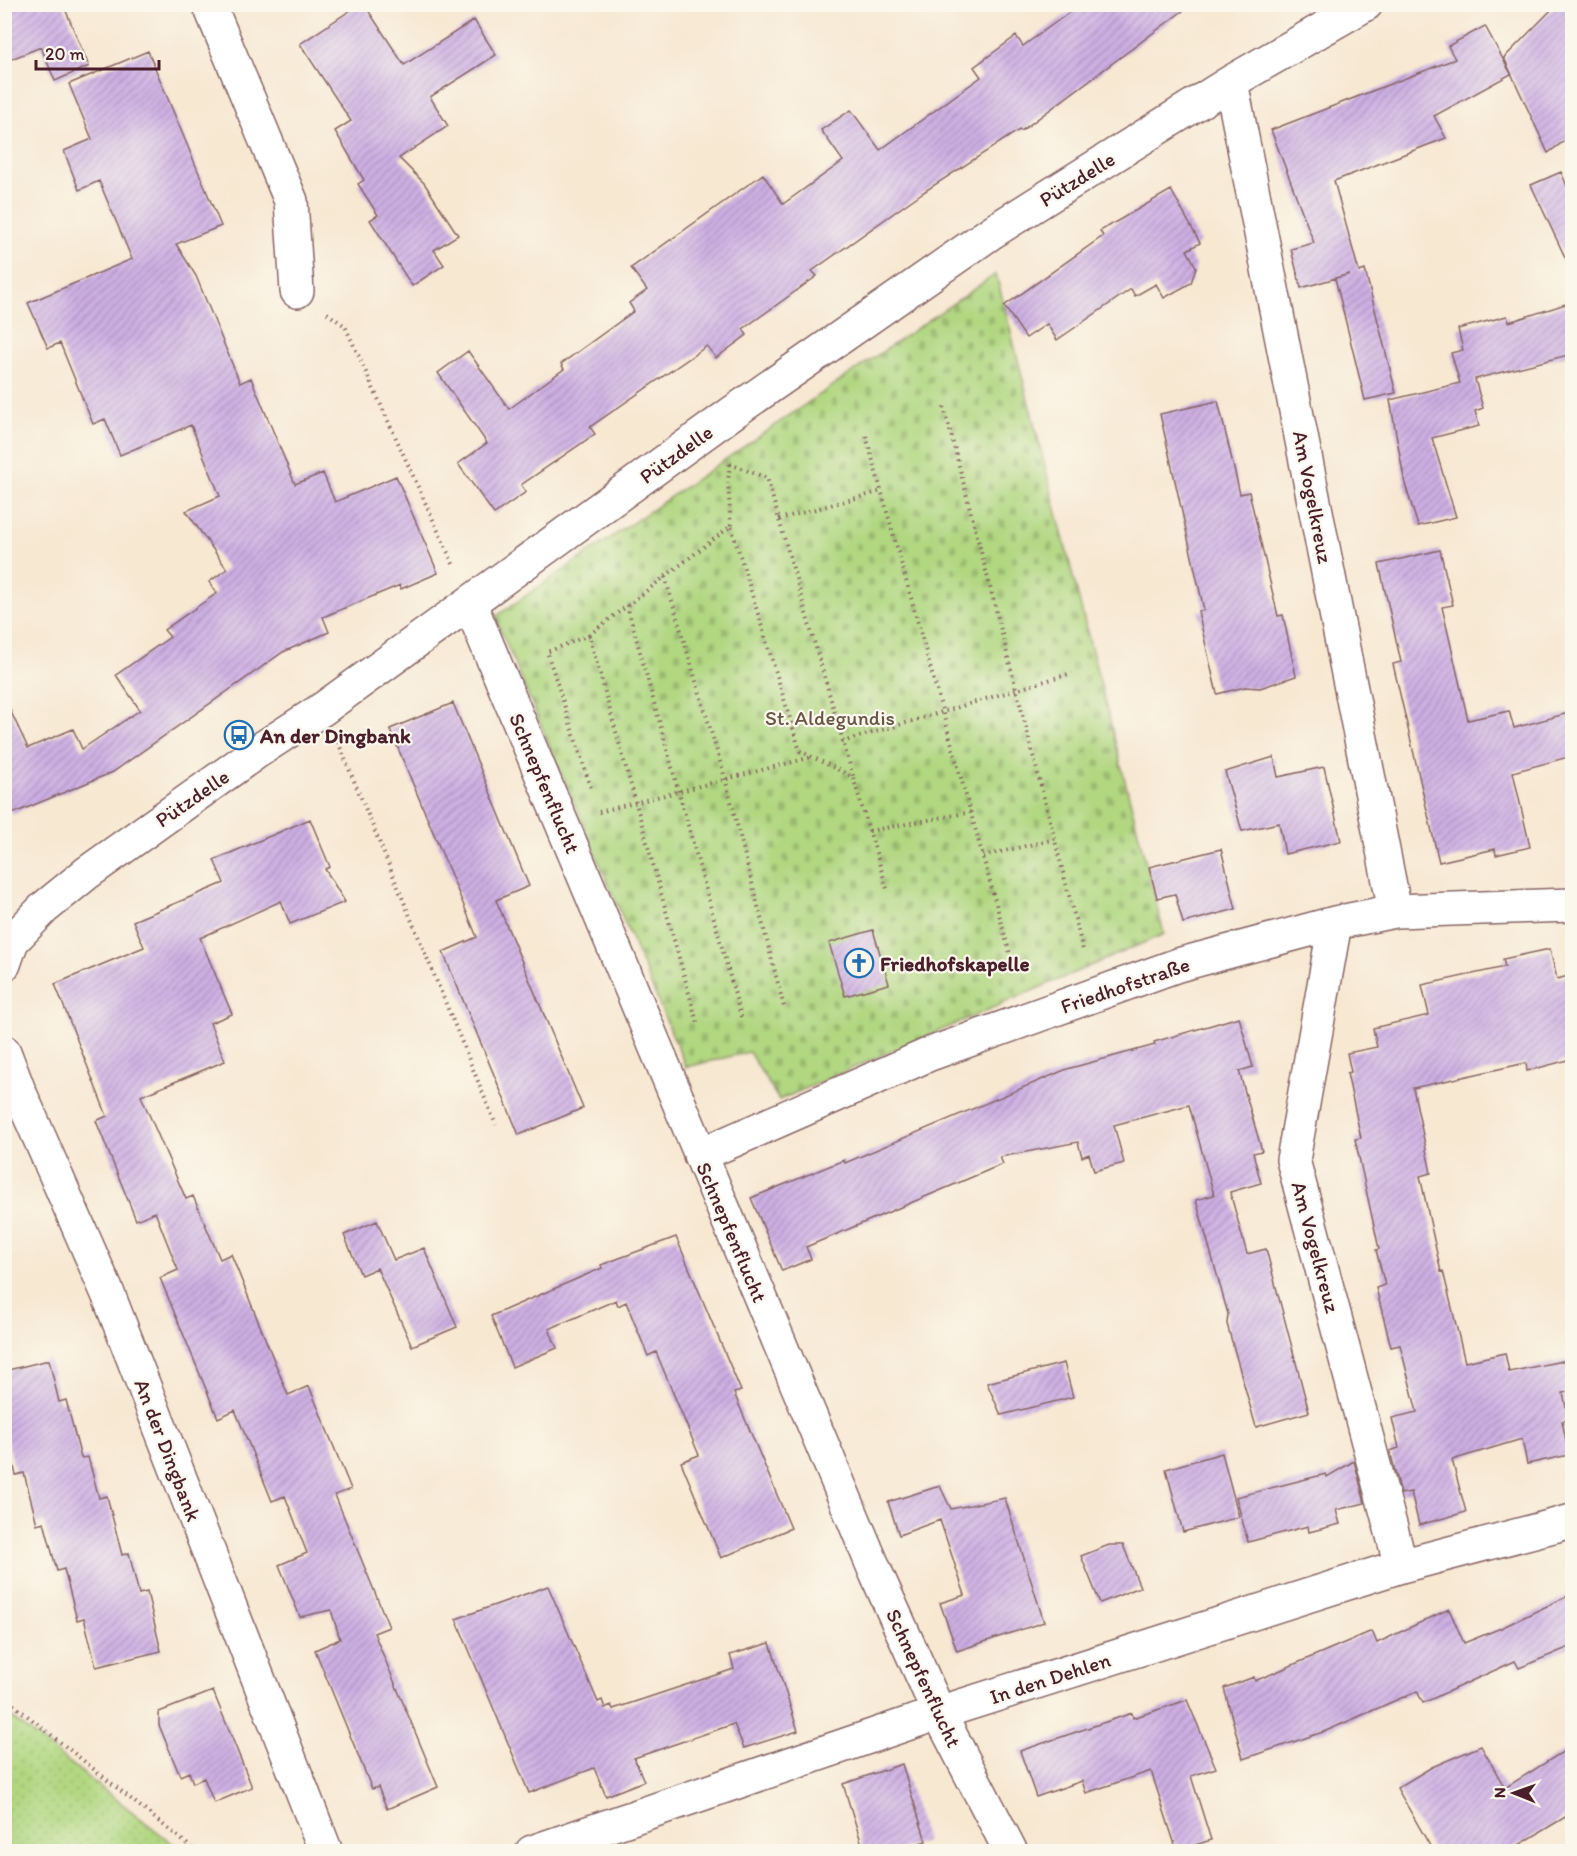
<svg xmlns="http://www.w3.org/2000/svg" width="1577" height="1856" viewBox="0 0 1577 1856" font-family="Itim,sans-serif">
<defs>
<pattern id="grass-dots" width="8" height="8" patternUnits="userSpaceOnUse" patternTransform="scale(1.5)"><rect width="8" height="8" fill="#b1d781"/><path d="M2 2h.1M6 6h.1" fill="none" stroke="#9ab870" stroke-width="1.8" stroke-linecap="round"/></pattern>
<pattern id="cemetery-stones" width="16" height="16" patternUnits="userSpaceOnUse" patternTransform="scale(1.5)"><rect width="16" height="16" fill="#b1d781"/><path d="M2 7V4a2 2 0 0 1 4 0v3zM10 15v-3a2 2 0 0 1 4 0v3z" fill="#9ab870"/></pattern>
<pattern id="building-hatch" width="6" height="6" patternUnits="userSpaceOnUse" patternTransform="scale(1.5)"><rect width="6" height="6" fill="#cdb0e4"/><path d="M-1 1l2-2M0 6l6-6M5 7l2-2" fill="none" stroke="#a88fb9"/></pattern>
</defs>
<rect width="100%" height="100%" fill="#fbf7ec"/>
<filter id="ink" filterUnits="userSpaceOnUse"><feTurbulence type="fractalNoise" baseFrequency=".0167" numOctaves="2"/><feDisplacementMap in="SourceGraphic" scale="12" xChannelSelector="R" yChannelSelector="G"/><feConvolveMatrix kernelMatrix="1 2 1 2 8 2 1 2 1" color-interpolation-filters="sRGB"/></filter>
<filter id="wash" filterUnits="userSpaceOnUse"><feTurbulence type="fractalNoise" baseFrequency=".008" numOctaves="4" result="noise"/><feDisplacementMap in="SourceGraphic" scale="24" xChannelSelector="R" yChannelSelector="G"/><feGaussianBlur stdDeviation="1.35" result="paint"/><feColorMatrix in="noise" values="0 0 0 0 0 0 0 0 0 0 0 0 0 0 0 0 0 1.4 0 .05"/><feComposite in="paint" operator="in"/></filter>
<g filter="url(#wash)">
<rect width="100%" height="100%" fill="#f7e8d2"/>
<!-- grass -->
<path fill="url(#grass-dots)" stroke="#7e7b56" stroke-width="1.5" d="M4,1712H5L182,1851H5Z"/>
<!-- cemetery -->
<path fill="url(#cemetery-stones)" stroke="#7e7b56" stroke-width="1.5" d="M996,274L1164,934L779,1100L749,1052L686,1067L495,617Z"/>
<g id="blocks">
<!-- building -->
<path fill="url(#building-hatch)" d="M4,4H63L89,66L55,81L41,47L4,62Z
M360,4H364L404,65L474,20L496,55L430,97L448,126L399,158L424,183L458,235L434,250L444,265L412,286L370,220L378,215L358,184L364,180L335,131L351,121L300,44Z
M1081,4H1192L1021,131L1019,130L922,193L812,271L817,276L743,329L747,335L716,358L707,346L590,427L595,434L521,485L526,492L494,514L458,464L487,443L438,373L468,351L509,409L564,369L561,364L634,311L629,303L647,290L631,268L763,174L783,204L843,161L821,130L851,110L880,150L981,77L974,67L1016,36L1023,46Z
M1557,4H1572V135L1548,153L1504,58Z
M1485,26L1511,74L1434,116L1446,138L1334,181L1359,272L1365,270L1396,393L1365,400L1335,278L1350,274L1301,288L1291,249L1314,243L1271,130L1455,59L1448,46Z
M148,51L221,226L176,244L196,276L240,383L251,378L295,484L323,473L335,502L396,476L438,573L401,589L400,585L323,617L329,632L283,652L113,772L12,814L4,797V697L28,748L73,729L82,749L140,710L116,675L170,637L164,630L217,593L209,582L227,569L186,511L220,496L191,425L120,455L105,419L93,424L60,343L48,348L28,303L132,259L99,181L79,190L64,151L92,139L69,84Z
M1561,172L1572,198V272L1531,185Z
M1171,190L1200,243L1187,250L1196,267L1191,283L1164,298L1156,284L1135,296L1131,289L1057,340L1047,324L1026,338L1004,306L1103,236L1100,231Z
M1572,302V354L1475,379L1483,408L1475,411L1479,426L1432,438L1456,517L1418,526L1405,484L1390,400L1460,383L1451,353L1463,350L1458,329L1507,316L1509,322Z
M1218,401L1240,494L1249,492L1278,616L1283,615L1296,676L1260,688L1245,687L1217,694L1198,611L1204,610L1160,414Z
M1440,550L1453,605L1442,607L1468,720L1509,711L1514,728L1572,712V756L1513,772L1530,847L1496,855L1495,849L1439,862L1393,664L1401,662L1379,564Z
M453,703L529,886L496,900L583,1108L519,1135L443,952L477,937L390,729Z
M1274,757L1278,777L1324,767L1341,841L1285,854L1279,823L1242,831L1225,772Z
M310,819L330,867L325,869L345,902L290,924L281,901L200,938L232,1014L210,1023L225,1061L141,1096L186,1199L193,1196L220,1259L231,1254L288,1395L309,1386L351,1489L335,1495L389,1627L374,1633L438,1787L387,1809L378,1787L372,1789L315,1650L340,1639L331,1610L300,1617L279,1565L307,1553L285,1496L272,1501L235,1410L218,1418L160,1278L178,1270L155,1212L136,1220L96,1121L107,1116L55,984L144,947L133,921L224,883L214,860Z
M1221,849L1236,909L1183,923L1175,894L1157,898L1149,867Z
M873,930L889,984L845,996L829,943Z
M1550,949L1557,979L1572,975V1059L1527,1071L1526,1063L1413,1088L1431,1173L1420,1176L1441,1272L1443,1271L1465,1362L1505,1353L1509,1372L1572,1359V1391L1563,1393L1569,1420L1562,1421L1569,1455L1527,1464L1522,1439L1452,1460L1466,1512L1419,1525L1411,1492L1401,1494L1390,1451L1399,1448L1392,1418L1417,1412L1400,1345L1391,1347L1376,1288L1385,1285L1376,1250L1379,1249L1355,1139L1361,1138L1347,1073L1351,1072L1347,1053L1377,1047L1373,1028L1429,1015L1422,985L1505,967L1503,959Z
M1239,1017L1253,1067L1239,1071L1262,1151L1253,1153L1261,1183L1230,1192L1247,1254L1266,1249L1309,1412L1256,1427L1227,1324L1228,1314L1196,1200L1214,1195L1189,1105L1114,1125L1124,1163L1094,1171L1089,1154L1082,1157L1078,1142L1000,1157L1003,1164L806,1247L811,1259L782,1271L751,1198L844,1160L845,1163L1067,1069L1155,1045L1154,1042Z
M377,1221L394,1260L424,1248L457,1327L412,1346L377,1268L361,1275L344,1235Z
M676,1237L741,1391L734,1393L791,1528L721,1558L681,1462L699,1455L656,1352L648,1356L626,1302L618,1306L616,1300L549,1329L557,1348L512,1367L491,1316L602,1268L601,1265Z
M49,1360L59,1402L66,1400L81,1458L88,1457L99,1498L107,1496L122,1555L129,1553L139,1594L147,1592L161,1651L96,1667L84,1618L77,1620L64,1569L57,1571L44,1522L37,1524L24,1473L16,1475L4,1427V1371Z
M1064,1363L1073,1397L1001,1415L987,1383Z
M1222,1453L1239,1517L1183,1532L1166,1469Z
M1354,1461L1365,1503L1336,1510L1340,1524L1309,1532L1308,1526L1248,1542L1236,1497L1326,1474L1327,1477Z
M940,1486L951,1509L1005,1498L1044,1622L957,1651L940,1603L965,1595L940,1520L899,1535L888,1502Z
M1109,1545H1123L1140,1587L1100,1603L1081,1556Z
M548,1586L598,1702L602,1700L605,1708L611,1705L613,1709L734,1669L730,1655L770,1643L798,1731L744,1748L734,1724L634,1758L644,1781L606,1796L594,1768L529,1793L456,1619Z
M1572,1594V1646L1519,1668L1515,1661L1423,1703L1417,1691L1326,1731L1243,1759L1224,1688L1254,1677L1255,1681L1372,1631L1377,1643L1449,1609L1464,1643L1501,1628Z
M213,1691L252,1787L214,1803L204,1778L193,1783L189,1772L180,1776L159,1725V1712Z
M1187,1700L1216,1768L1191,1776L1211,1840L1177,1851L1151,1771L1086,1793L1082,1781L1036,1797L1020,1751L1132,1713L1133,1718Z
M1481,1746L1505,1788L1572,1746V1813L1509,1851H1433L1397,1788L1432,1767Z
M902,1764L926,1841L896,1851H864L843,1784Z"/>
</g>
</g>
<g filter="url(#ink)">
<use href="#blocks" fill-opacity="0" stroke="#876565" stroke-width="1.5"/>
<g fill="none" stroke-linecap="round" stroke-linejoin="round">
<!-- minor casing -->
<g stroke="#876565" stroke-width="36">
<path id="minor" d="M209,4L291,201L297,291
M1231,82L1395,911
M470,604L876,1573L939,1713L1011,1852
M1335,923L1293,1160L1401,1566
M4,964L12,941L44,908L87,873L255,753L324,708L732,413L992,232L1231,82L1366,4
M4,1052L19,1091L108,1294L326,1852
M700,1155L930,1054L1178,965L1335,923L1395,911L1572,905
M532,1852L939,1713L1401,1566L1572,1521"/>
</g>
<!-- path -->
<path stroke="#876565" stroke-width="4" stroke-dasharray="1.5 4.5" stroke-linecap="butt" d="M327,313L345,326L454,566
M944,407L1083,950
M866,436L1015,972
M730,464L767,478L853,776
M730,464L728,482L731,526
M779,519L882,491
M665,577L725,778L784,1007
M627,605L742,1020
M589,635L547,652L591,788
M338,742L496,1125
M842,742L1072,673
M599,812L812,757
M869,831L971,812
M983,856L1055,839
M697,1022L589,635L731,526L800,751L853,777L888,892
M4,1697L197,1852"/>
<!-- minor -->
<use href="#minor" stroke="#fff" stroke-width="33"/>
</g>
</g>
<!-- icons -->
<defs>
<g id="bus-ring" transform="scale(1.5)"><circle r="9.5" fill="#fbf7ec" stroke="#1f6fb2" stroke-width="1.5"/><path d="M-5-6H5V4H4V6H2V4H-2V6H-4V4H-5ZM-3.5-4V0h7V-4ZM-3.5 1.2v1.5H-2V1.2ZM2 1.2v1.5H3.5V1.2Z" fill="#1f6fb2"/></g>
<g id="church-ring" transform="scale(1.5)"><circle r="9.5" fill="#fbf7ec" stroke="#1f6fb2" stroke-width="1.5"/><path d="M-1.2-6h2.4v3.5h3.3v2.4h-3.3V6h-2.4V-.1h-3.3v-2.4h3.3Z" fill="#1f6fb2"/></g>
</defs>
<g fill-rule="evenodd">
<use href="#bus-ring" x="239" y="735"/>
<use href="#church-ring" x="859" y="963"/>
</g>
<g text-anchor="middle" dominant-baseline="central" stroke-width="4.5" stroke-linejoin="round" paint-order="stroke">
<!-- street labels -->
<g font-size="21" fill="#4a1f2b" stroke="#fbf7ec">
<text transform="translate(1077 179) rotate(-32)">Pützdelle</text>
<text transform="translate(676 454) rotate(-36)">Pützdelle</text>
<text transform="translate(1313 497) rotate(79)">Am Vogelkreuz</text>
<text transform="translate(545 783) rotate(67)">Schnepfenflucht</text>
<text transform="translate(192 798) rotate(-35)">Pützdelle</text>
<text transform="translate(1125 985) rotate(-19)">Friedhofstraße</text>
<text transform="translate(732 1232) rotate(67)">Schnepfenflucht</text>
<text transform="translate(1316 1247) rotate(75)">Am Vogelkreuz</text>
<text transform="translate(168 1450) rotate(69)">An der Dingbank</text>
<text transform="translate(924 1678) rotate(65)">Schnepfenflucht</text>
<text transform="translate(1050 1678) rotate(-18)">In den Dehlen</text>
</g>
<!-- park labels -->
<g font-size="21" fill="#695645" stroke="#fbf7ec">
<text x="830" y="717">St. Aldegundis</text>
</g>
<!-- poi labels -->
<g font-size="21" font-weight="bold" fill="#4a1f2b" stroke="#fbf7ec" text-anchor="start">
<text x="260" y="735">An der Dingbank</text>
<text x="880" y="963">Friedhofskapelle</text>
</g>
</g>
<!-- margin -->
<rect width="1577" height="1856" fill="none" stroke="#fbf7ec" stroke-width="24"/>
<!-- north arrow -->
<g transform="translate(1514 1793) rotate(271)" stroke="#fbf7ec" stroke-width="4.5" paint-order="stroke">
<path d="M0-4.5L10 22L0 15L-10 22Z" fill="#4a1f2b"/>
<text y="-9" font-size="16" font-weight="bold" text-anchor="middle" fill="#4a1f2b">N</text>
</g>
<!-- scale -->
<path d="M36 60v9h123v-9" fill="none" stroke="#4a1f2b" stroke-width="3"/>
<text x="45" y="60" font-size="18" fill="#4a1f2b" stroke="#fbf7ec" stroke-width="4.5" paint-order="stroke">20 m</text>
</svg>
